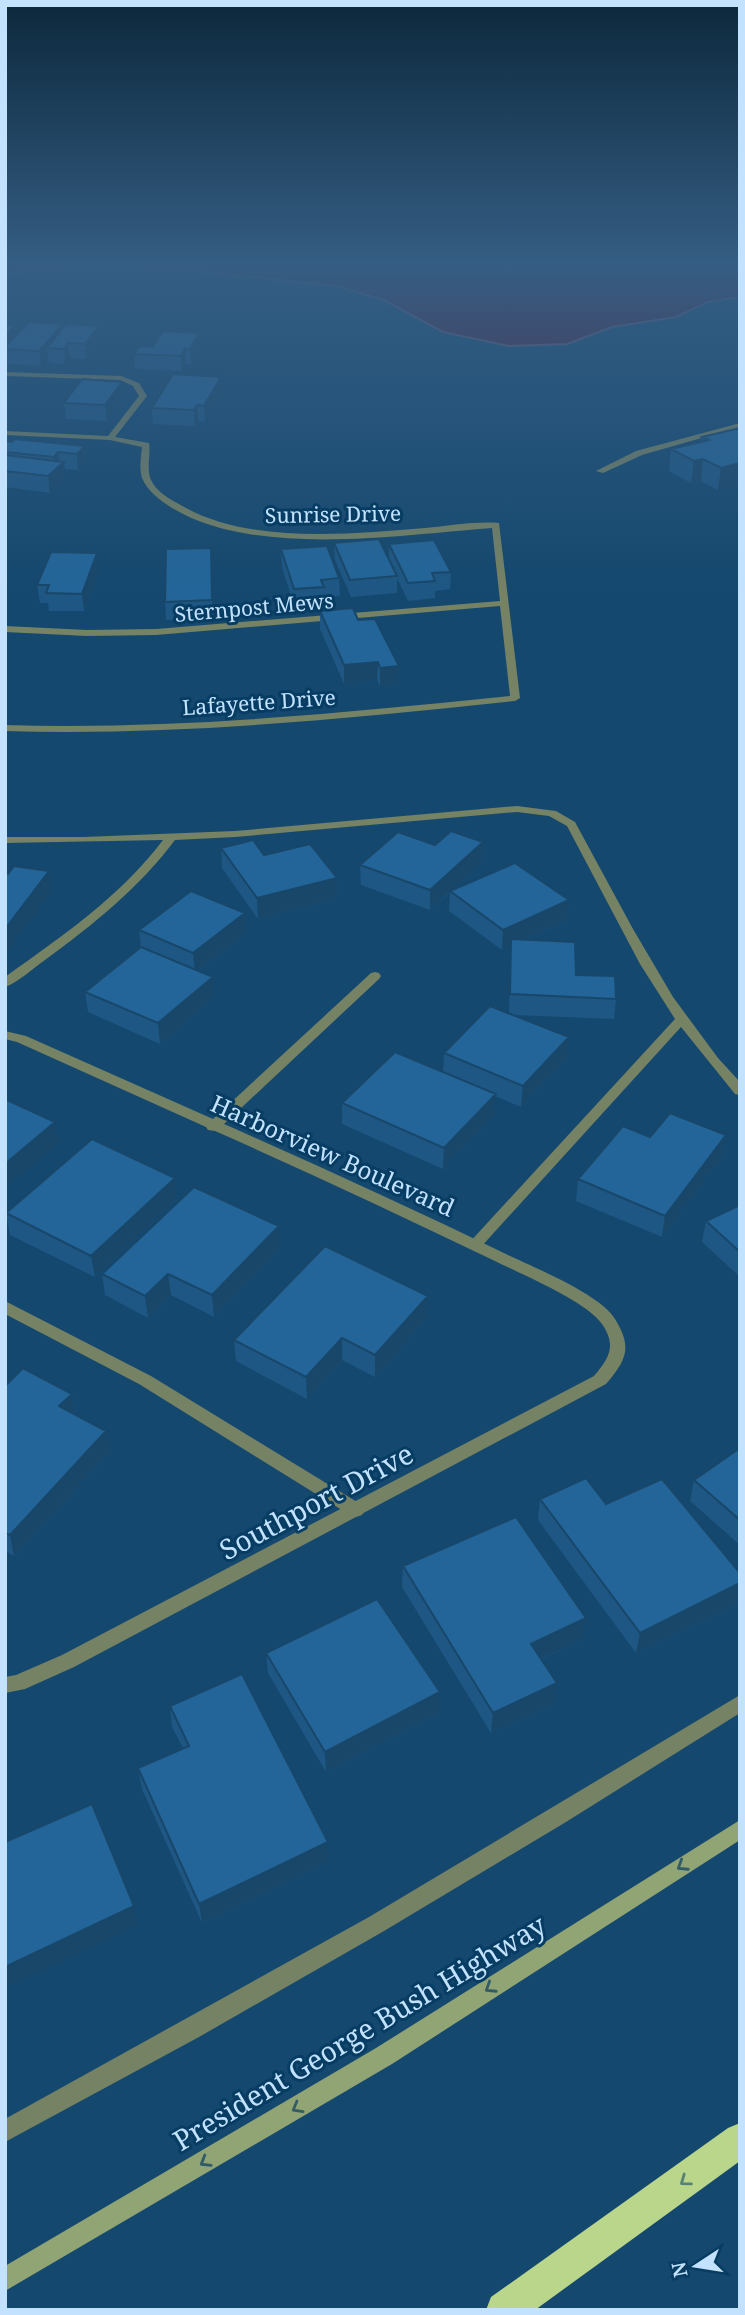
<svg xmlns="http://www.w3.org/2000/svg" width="745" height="2315" viewBox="0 0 745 2315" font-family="'Noto Serif',serif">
<rect width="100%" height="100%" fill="#15486e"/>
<!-- water -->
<path fill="#5a142b" stroke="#79526b" stroke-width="2" d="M5,264H740V297L708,302L676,317L612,327L567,344L509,346L443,332L384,300L337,286L199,272L94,267L5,274Z"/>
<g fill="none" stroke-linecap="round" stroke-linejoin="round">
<!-- service -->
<path fill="#768264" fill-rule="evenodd" d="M740,423V427L642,455L603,473L596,471L636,451Z
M517,806L556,811L575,822L633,929L673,997L718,1058L740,1082V1095L735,1094L681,1027L480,1248H470L468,1244L675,1019L640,964L567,826L549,816L517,812L235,837L175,840C139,888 94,924 45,960C33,968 19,982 5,987V977C62,936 120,897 163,840L5,843V837H84L235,831Z
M5,1301L151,1376L362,1505L365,1510L362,1515L356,1517L350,1515L139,1384L5,1314Z
M740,1695V1713L566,1822L384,1931L199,2037L5,2142V2119L369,1917Z"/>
<!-- minor -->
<path fill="#768264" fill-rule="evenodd" d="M5,372L121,376L139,383L147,396L115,437L149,443C151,455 146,468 151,480C157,492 168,498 179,504C246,545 349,534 425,528C448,526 475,521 499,523L520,698L515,701C345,719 176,736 5,731V725C175,730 342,713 510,696L500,606L156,635L87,636L5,632V626L87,630L156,629L500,601L492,528C398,535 255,558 172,508C160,500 148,492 142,478C139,468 141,457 142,447L110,440L5,435V431L108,436L139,396L133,386L120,380L5,376Z
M375,972L379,973L381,976L379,979L224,1124C319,1166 413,1209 506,1254C533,1267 600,1294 615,1319C633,1348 626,1360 606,1384L74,1667L25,1689L5,1693V1677L16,1675L62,1655L594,1376C609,1358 617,1346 602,1324C586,1301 523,1275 497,1262C404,1217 310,1173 215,1131L208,1130L206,1127L17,1042L5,1039V1031L26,1036L213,1119L371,973Z"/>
<!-- secondary -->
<path fill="#91a474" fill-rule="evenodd" d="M740,1820V1840L392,2064L5,2291V2266L376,2048Z"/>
<!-- motorway -->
<path fill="#b9d68b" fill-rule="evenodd" d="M740,2123V2161L535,2310H486L491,2297L728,2128Z"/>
</g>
<!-- wall -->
<path fill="#1e5783" d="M5,324L16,325L17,335L63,324V328L100,341L86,359L70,358L65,364L49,363L48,357L41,366L6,364Z
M199,333L200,348L191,364H186L182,371L135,369L134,354L153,347Z
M221,377L222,392L205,421H198L195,426L153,424L152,408Z
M123,397L107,421L66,419L64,403Z
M740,428L718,490L701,481L691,483L669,471L671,449L701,442L702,437Z
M5,441L85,446L87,462L78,470L65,469L66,478L50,493L5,487Z
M334,543L389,559V544L451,572L450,589L435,591V598L408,601L397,578V593L351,597L335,560Z
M211,548L213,618L166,620L165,602Z
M281,549L339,578L340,596L324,597V604L294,606L282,567Z
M99,570L84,611H49L48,603H40L37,585Z
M320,611L358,620L398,684L380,686L377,680L344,684L320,629Z
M483,842L482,861L451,890L569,900L567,920L525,940L576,975L616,999L614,1019L514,1015L567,1058L521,1107L495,1096L494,1115L443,1169L342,1124V1103L443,1072L444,1053L509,1013L510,946L502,950L449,911L450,892L430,910L361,885L360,865L435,845Z
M221,848L264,855L337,878L338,898L258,919L222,868Z
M139,930L246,933L198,971L215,997L160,1044L88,1012L85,992L141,948Z
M726,1135L723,1156L662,1237L576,1201L578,1179L650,1137Z
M177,1199L95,1277L10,1235L6,1213Z
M740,1205V1277L702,1242L706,1221Z
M280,1248L214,1317L171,1295L148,1318L105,1295L102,1274Z
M428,1296V1318L375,1377L342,1360L307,1399L236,1361L234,1340Z
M5,1386L72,1394L75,1415L110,1452L14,1556L5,1551Z
M740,1448V1545L690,1501L694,1480Z
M540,1499L606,1504L740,1573V1602L636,1653L538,1520Z
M403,1566L583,1639L541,1659L554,1704L491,1733L402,1587Z
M266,1653L439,1713L326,1772L268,1673Z
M170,1706L329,1862L202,1923L142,1789L138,1768L183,1748L172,1727Z"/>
<!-- shaded-wall -->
<path fill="#18476a" d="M63,324L64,339L47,348L48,357L41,366L39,351Z
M16,325L17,339L5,349V336Z
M99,326L100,341L86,359L85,344Z
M199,333L200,348L191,364L190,349Z
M68,343L70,358L65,364L64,349Z
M185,349L186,364L182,371L181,356Z
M221,377L222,392L205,421L204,406Z
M122,382L123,397L107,421L105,405Z
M197,405L198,421L195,426L194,410Z
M85,446L87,462L78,470L77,454Z
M58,452L60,466L64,462L66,478L50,493L48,476L55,469L54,457Z
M703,459L701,481L691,483L694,461Z
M740,463V485L718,490L721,468Z
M97,553L99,570L84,611L82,594Z
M378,662L377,680L344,684V665Z
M399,666L398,684L380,686V668Z
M483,842L482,861L430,910V890Z
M49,871L52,891L5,954V929Z
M337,878L338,898L258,919L257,898Z
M569,900L567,920L502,950L503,930Z
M245,913L246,933L195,973L193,953Z
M213,977L215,997L160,1044L158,1023Z
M569,1037L567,1058L521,1107L523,1086Z
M496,1094L494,1115L443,1169L444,1148Z
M55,1122L58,1144L5,1188V1164Z
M726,1135L723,1156L662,1237L665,1216Z
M175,1178L177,1199L95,1277L91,1256Z
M279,1226L280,1248L214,1317L212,1295Z
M168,1274L171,1295L148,1318L145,1296Z
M428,1296V1318L375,1377V1355Z
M342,1338V1360L307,1399L306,1377Z
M72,1394L75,1416L59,1406Z
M106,1431L110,1452L14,1556L10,1535Z
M740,1583V1602L636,1653L640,1633Z
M586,1618L583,1639L529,1664L531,1644Z
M557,1683L554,1704L491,1733L493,1713Z
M440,1692L439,1713L326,1772L325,1752Z
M328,1842L329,1862L202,1923L199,1904Z
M134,1906L138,1925L5,1988V1967Z"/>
<!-- building -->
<path fill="#236598" stroke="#18476a" stroke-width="2" d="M29,322L63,324L39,351L5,349V347Z
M5,324L16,325L5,336Z
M66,324L99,326L85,344L68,343L64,349L47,348Z
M163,331L199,333L190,349H185L181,356L134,354L139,346L153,347Z
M173,374L221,377L204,406L197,405L194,410L152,408Z
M82,379L122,382L105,405L64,403Z
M740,428V463L721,468L703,459L694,461L671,449L709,440L702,437Z
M15,439L85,446L77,454L58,452L54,457L5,452V441L12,442Z
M5,455L64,462L48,476L5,471Z
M379,539L397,576L350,580L334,543Z
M434,540L451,572L432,573L435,581L408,583L389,544Z
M327,546L339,578L321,580L324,587L294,589L281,549Z
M211,548L212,600L165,602L166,549Z
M51,552L97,553L82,594L46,593L49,585H37Z
M353,608L358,620L375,619L399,666L380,668L378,662L344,665L320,611Z
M451,831L483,842L430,890L360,865L398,832L435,845Z
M253,840L264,855L310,844L337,878L257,898L221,848Z
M515,863L569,900L503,930L450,891Z
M14,866L49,871L5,929V873L8,874Z
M191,891L245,913L193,953L139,930Z
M511,939L575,942L576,975L615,976L616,999L510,994Z
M141,947L213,977L158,1023L85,992Z
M490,1006L569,1037L523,1086L444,1053Z
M395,1052L496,1094L444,1148L342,1103Z
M5,1099L55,1122L5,1164Z
M670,1113L726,1135L665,1216L578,1179L623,1126L650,1137Z
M92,1139L175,1178L91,1256L6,1213Z
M194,1187L279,1226L212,1295L168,1274L145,1296L102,1274Z
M740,1205V1252L706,1221Z
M325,1246L428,1296L375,1355L342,1338L306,1377L234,1340Z
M23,1368L72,1394L59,1406L106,1431L10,1535L5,1533V1386Z
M740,1448V1520L694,1480Z
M586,1478L606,1504L662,1479L740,1573V1583L640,1633L540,1499Z
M516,1517L586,1618L531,1644L557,1683L493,1713L403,1566Z
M377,1599L440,1692L325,1752L266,1653Z
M242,1674L328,1842L199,1904L138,1768L189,1746L170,1706Z
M92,1804L134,1906L5,1967V1842Z"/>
<!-- one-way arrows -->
<defs><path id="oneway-chevron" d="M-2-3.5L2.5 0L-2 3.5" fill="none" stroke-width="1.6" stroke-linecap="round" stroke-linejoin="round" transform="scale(1.75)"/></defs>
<g stroke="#305c67">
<use href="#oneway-chevron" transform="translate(682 1866) rotate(147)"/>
<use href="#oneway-chevron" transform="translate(490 1988) rotate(147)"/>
<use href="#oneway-chevron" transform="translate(297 2108) rotate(150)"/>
<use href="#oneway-chevron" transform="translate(205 2162) rotate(149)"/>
</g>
<use stroke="#578274" href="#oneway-chevron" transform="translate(685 2181) rotate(144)"/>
<!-- sky -->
<linearGradient id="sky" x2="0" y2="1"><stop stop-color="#0c283c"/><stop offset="0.45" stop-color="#355e84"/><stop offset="1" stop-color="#355e84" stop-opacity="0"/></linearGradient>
<rect width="745" height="588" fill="url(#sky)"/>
<g text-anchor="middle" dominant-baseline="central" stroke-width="6" stroke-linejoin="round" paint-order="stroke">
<!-- far-street labels -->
<g font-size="21" fill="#c2e2ff" stroke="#073d62">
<text transform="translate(333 514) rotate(-1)">Sunrise Drive</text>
<text transform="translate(254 607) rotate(-5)">Sternpost Mews</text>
<text transform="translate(259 702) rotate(-4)">Lafayette Drive</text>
</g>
<!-- street labels -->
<g font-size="24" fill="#c2e2ff" stroke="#073d62">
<text transform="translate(333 1155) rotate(24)">Harborview Boulevard</text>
</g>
<!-- near-street labels -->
<g font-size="28" fill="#c2e2ff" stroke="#073d62">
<text transform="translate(316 1501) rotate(-28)">Southport Drive</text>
<text transform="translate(359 2032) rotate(-31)">President George Bush Highway</text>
</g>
</g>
<!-- border -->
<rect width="745" height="2315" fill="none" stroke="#c2e2ff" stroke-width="14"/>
<!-- north arrow -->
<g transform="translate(696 2266) rotate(258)" stroke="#073d62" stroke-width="5" paint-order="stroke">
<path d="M0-5L12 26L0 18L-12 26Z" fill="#c2e2ff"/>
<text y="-10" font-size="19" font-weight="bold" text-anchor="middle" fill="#c2e2ff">N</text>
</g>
</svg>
